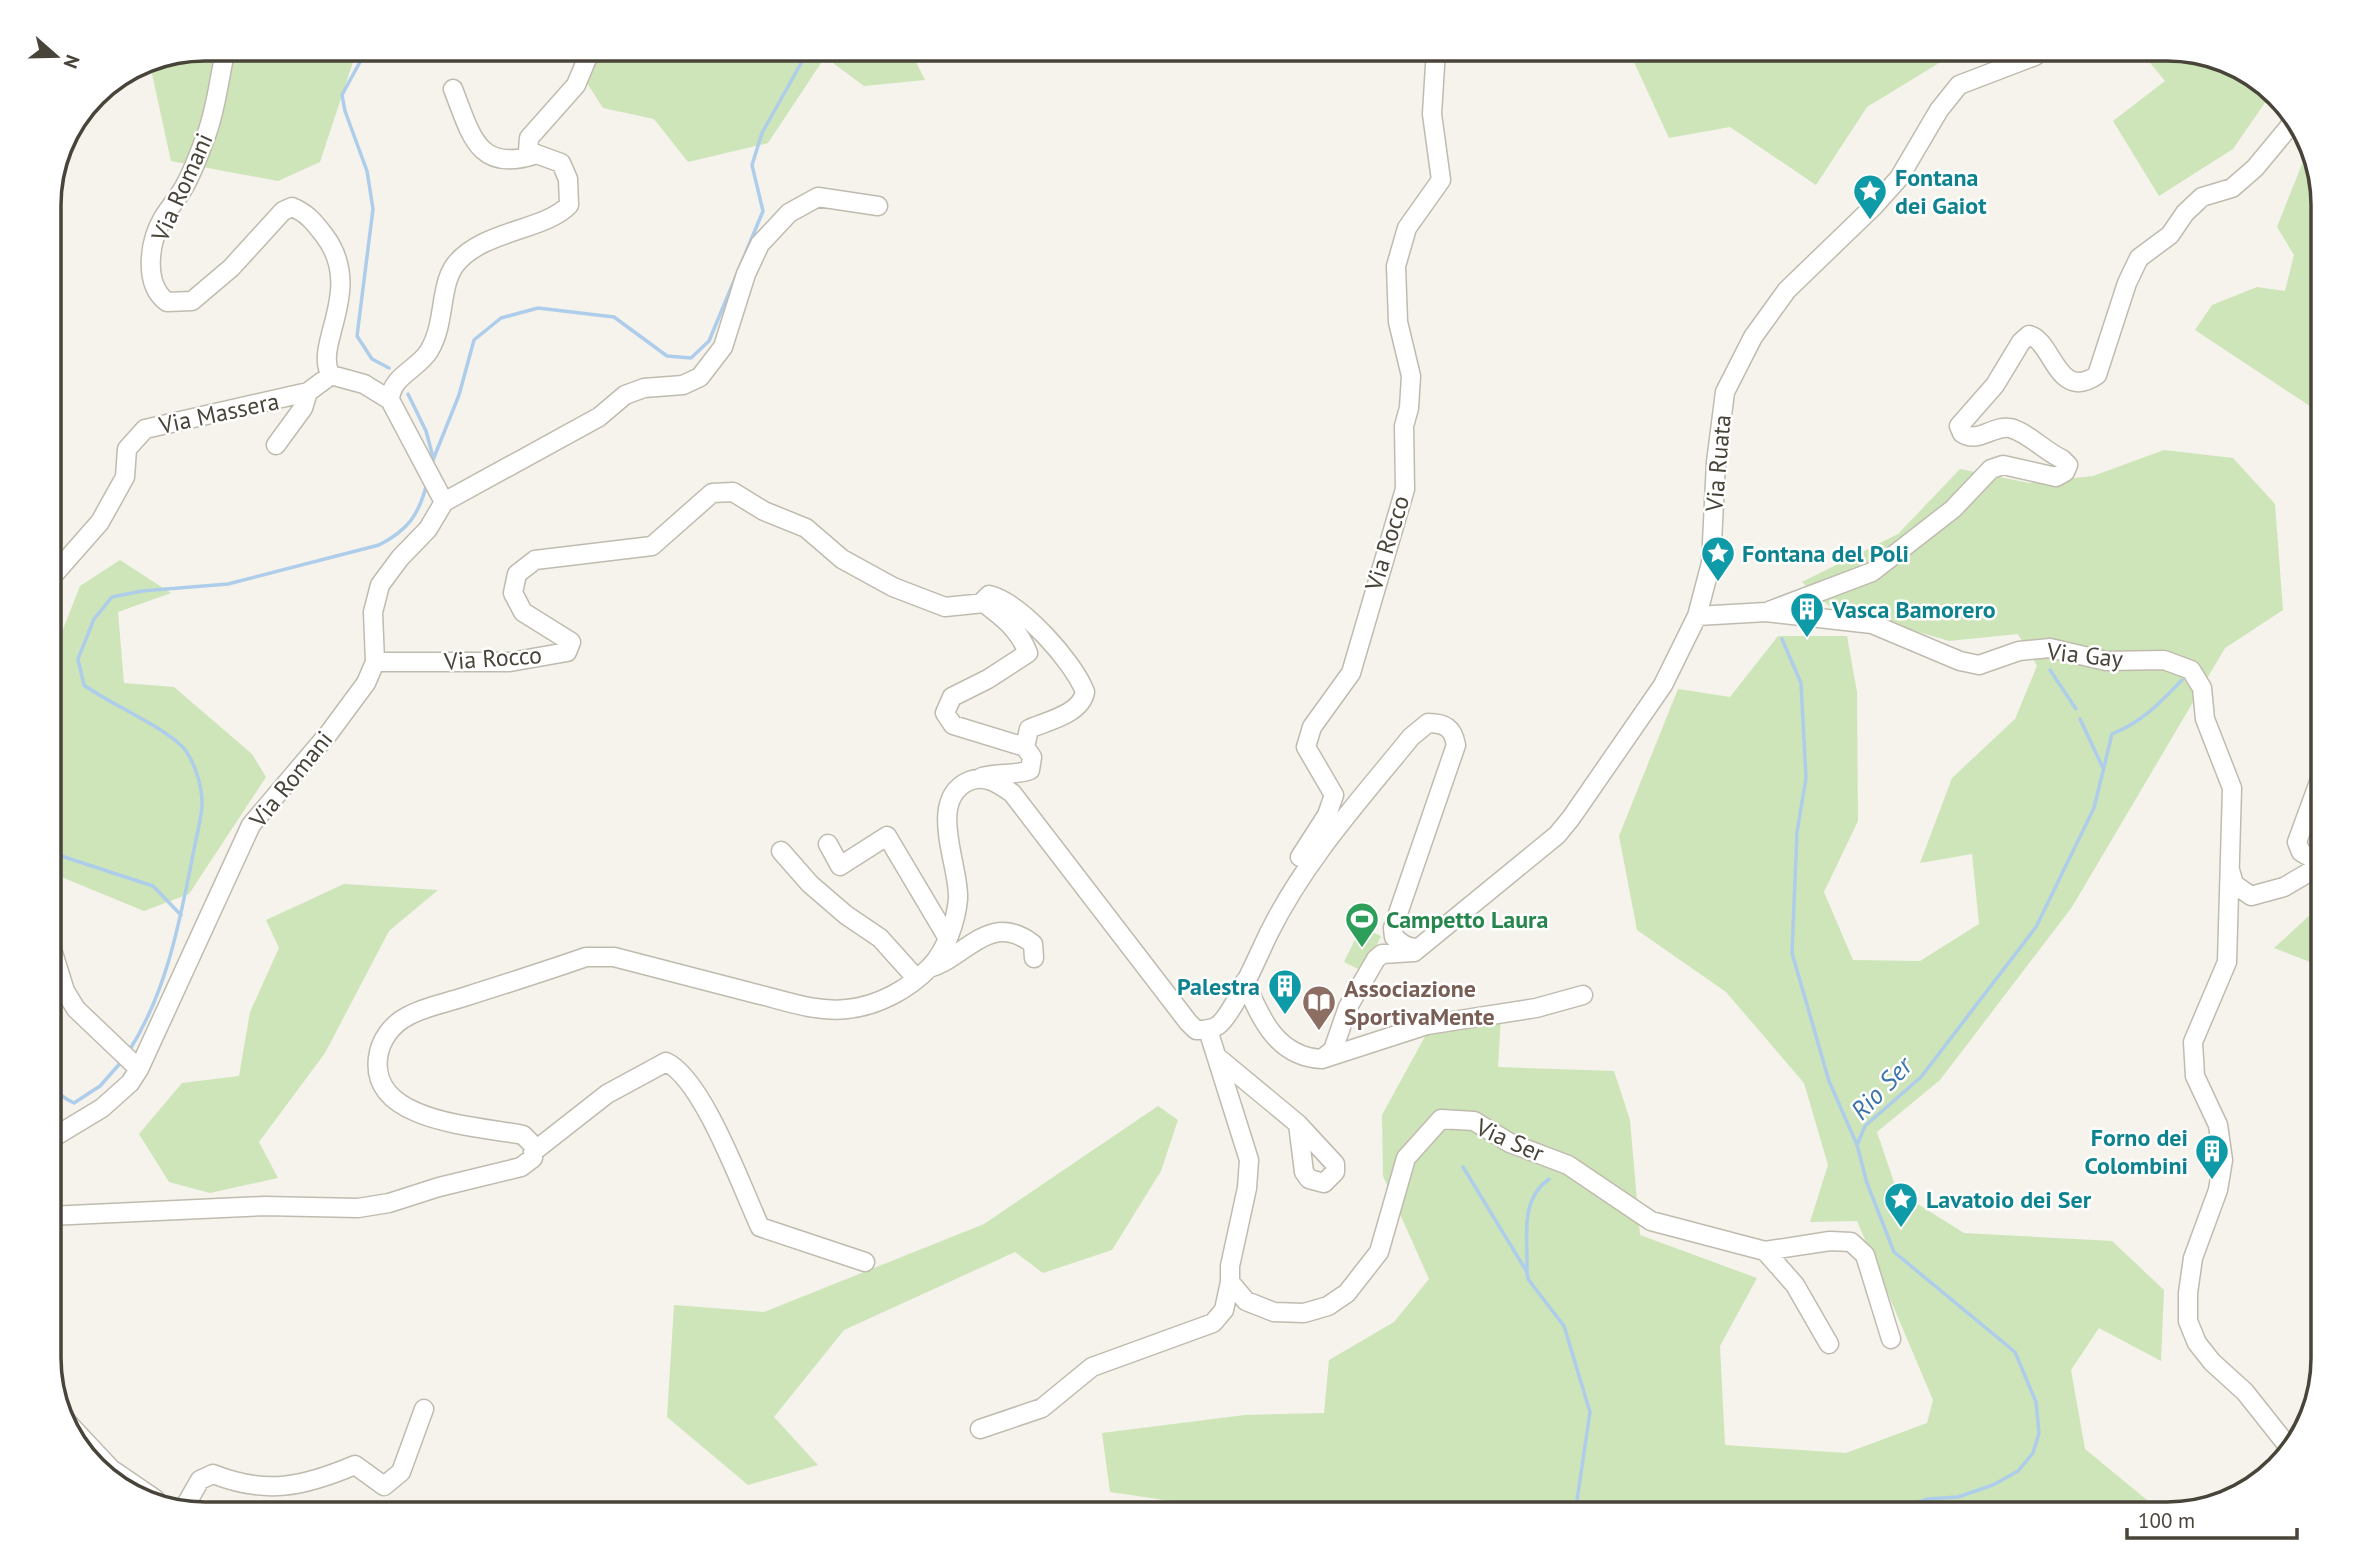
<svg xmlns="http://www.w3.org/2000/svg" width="2372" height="1563" viewBox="0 0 2372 1563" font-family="'PT Sans',sans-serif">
<rect width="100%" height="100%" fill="#f5f3ec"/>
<!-- green -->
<path fill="#cde5b9" d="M205,49H368L354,59L320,162L278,181L171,161L149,60Z
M568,49H863L865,55L912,54L925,80L864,86L825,57L768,143L688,162L654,119L603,108L569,55Z
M1628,49H1962L1867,107L1816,185L1730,127L1669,138Z
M2088,49H2167L2253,75L2271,94L2233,149L2159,196L2113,121L2165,81L2142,53Z
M2308,149L2323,205V443L2319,412L2195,330L2212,305L2257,287L2285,291L2294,255L2277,227Z
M2164,450L2233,458L2275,504L2283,610L2225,648L2072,907L1940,1080L1877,1132L1897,1191L1964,1233L2112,1241L2164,1290L2161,1361L2099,1328L2071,1370L2085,1449L2164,1514H1259L1110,1492L1102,1433L1245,1415L1324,1413L1329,1360L1394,1322L1429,1279L1383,1176L1382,1115L1428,1031L1501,1017L1498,1067L1614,1071L1630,1120L1640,1235L1757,1278L1720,1346L1725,1445L1846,1453L1927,1423L1933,1400L1857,1221L1810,1222L1828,1165L1804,1083L1726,992L1637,930L1619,836L1678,689L1730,697L1778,636H1847L1857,692L1858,821L1824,892L1853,960L1920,961L1979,924L1972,854L1920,863L1952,778L2015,719L2037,666L2018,634L1949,641L1828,605L1802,582L1898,534L1960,469L2029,483L2093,476Z
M120,560L171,593L118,612L124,683L174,687L252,754L266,777L189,894L144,911L49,872V665L80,586Z
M344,884L438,890L389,931L325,1053L259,1142L278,1178L210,1193L169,1182L139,1134L182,1083L239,1076L250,1012L279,948L266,920Z
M2323,903V967L2274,948Z
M1361,927L1381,936L1364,972L1344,962Z
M1158,1106L1178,1120L1161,1171L1112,1250L1043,1273L1015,1252L844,1330L774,1417L818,1465L748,1485L667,1417L674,1305L764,1312L984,1224Z"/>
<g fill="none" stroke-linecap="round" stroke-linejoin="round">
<!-- stream -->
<path stroke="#aecdeb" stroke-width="3.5" d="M367,49L342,95L345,111L367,171L373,209L357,336L372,359L389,368
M870,49C895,65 910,62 935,49
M408,394L426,431L433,457
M431,465L459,395L474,340L501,318L538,308L614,317L667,356L691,358L709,341L763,211L752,165L762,133L809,49
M1782,639L1801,683L1806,778L1797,832L1792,953L1829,1081L1857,1145
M2050,670L2076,709
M2080,719L2103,768
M49,740L54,765L49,786
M49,849L52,853L153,886L181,915
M129,1051C165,994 178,930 191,865C194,846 200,826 202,807C203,789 196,766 186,751C170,729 109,704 84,685L78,659L94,619L112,597L142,591L228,584L379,545C408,530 419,515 427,483
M49,1064C50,1084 56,1095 74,1103L100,1086L123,1060
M1463,1167L1527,1272L1528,1279L1564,1326L1590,1412L1575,1514
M1527,1270C1528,1236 1519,1201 1549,1179
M1878,1514L1928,1499L1958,1497L1993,1485L2018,1471L2033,1453L2039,1433L2036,1402L2015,1352L1894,1252L1867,1183L1857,1145L1865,1126L1921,1077L2036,927L2094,808L2112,734C2142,722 2160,703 2182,680"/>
<!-- minor casing -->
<g stroke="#c0bbaf" stroke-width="21">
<path id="minor" d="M226,49C219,77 217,105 207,133C200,151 194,170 184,187C178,198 169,208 163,218C149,242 143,284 167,302L192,301L231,268L283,211L292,207C307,213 314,222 324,235C366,290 312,345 331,375
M453,89C471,134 477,173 534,155
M276,445L303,408L308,392L331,375L364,384L390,400
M444,502L599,417L625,395L644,388L683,385L700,377L723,347L746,274L760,244L789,213L818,197L878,206
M49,580L100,522L125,477L127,449L145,429L308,392
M982,602L989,595C1020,602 1074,662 1085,692C1081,714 1047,721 1029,729L1025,747
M1769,611L1872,572L1953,509L1991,469L2003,465L2056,477L2065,472L2068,465L2062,459C2044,451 2029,433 2010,428C1993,425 1978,444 1962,433L1959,426L1995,385L2021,342L2029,335C2053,340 2057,403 2097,375L2127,283L2139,258L2170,235L2185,213L2202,197L2232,188L2255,168L2289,127L2293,117
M1697,616L1766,612L1872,624L1960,661L1979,665L2019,651L2050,648L2106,661L2164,660L2191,670L2202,688L2205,719L2232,788L2227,962L2193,1042L2195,1076L2218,1125L2223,1160L2218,1190L2193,1258L2188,1293V1321L2197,1343L2212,1362L2245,1392L2291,1450
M375,662H510L567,652L571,642L523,612L513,593L517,574L535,560L652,546L712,493L733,492L764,511L806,528L842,559L893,587L945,607L984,603C1004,618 1019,630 1028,653L988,679L952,697L945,713L953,725L1025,747L1032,757L1030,770C1014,776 999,772 982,777
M2323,771L2297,842L2301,852L2313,859H2323
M828,844L840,866L887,836L947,937
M781,851L810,884L846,915L880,938L916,978
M1300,857L1327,815L1334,795L1306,747L1312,727L1351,673L1405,489L1404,426L1409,408L1411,376L1398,322L1396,266L1407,228L1441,180L1432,114L1436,49
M2230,870L2234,884L2251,896L2284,887L2323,864
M49,940L65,991L76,1009L139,1069
M929,968C966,958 989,910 1033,944L1034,958
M1245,981C1260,1018 1277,1057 1322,1059L1427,1025L1536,1008L1583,995
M1208,1030L1249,1160L1247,1188L1230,1266V1282L1246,1301L1274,1312L1304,1313L1328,1306L1347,1293L1379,1252L1406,1158L1441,1119L1474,1121L1510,1143L1568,1165L1651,1221L1765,1251L1830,1241L1851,1242L1865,1255L1891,1339
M1216,1056L1298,1124L1304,1172L1309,1179L1324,1183L1335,1172V1164L1298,1124
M1322,1059L1333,1050L1348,1007L1376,959L1382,954L1414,952L1557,835L1571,818L1663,685L1697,616L1711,563L1716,462L1725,392L1753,337L1787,290L1874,206L1899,178L1939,110L1959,85L2035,56L2044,49
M49,1140L102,1108L130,1083L139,1069L251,825L329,733L366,683L375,662L373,612L380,585L400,558L428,529L444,502L390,400C391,376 417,370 429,351C446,323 439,287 455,265C482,230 544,231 569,205L568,179L561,163L528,151L529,138L576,85L591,49
M533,1152L607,1094L666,1062C703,1079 742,1188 760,1227L865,1262
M49,1216L264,1206L358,1208L389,1203L439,1187L521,1167L533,1158L534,1146L523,1135C479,1126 370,1123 378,1058C380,1040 392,1024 408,1016C424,1007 446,1003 464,997C505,984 546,971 586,957H614C661,969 707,981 753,993C783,1000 816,1013 847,1009C878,1006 909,989 930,967C946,951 956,921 958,899C960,866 926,800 969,781C985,774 999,784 1012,793L1188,1022L1196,1030C1203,1030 1210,1030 1217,1026C1233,1016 1259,953 1269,933C1305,860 1360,800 1411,737L1428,723C1445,723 1453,728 1456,745L1393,928L1394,937C1402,944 1407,948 1417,948
M1765,1251L1795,1285L1829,1344
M66,1421L111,1469L155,1499
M980,1429L1042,1408L1092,1367L1213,1323L1224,1310L1230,1282
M184,1508L200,1480L213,1474C266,1495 303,1487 355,1465L384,1486L401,1472L424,1409"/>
</g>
<!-- minor -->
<use href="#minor" stroke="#fff" stroke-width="18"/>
</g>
<!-- icons -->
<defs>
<g id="sight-pin" transform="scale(1.75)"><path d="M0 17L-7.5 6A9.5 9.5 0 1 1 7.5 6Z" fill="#0f9aa8" stroke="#fff"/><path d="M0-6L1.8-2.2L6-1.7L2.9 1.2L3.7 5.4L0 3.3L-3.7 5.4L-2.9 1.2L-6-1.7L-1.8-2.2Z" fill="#fff"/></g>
<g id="building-pin" transform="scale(1.75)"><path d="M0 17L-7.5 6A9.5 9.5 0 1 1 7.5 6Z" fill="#0f9aa8" stroke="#fff"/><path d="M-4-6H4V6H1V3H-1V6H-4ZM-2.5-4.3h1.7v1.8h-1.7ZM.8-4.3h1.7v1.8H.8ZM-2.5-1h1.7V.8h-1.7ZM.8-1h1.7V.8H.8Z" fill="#fff"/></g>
<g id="stadium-pin" transform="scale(1.75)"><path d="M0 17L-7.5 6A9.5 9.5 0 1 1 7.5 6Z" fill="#2e9e5b" stroke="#fff"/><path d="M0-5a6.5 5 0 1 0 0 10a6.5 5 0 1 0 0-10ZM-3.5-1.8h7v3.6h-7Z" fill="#fff"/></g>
<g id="library-pin" transform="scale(1.75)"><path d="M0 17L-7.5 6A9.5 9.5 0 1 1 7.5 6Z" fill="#8d6e63" stroke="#fff"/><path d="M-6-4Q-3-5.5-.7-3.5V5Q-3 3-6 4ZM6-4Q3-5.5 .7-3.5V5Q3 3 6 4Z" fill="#fff"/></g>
</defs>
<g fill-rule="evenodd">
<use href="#sight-pin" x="1870" y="191"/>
<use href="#sight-pin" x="1718" y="553"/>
<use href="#building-pin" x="1807" y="609"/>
<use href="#stadium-pin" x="1362" y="919"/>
<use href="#building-pin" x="1285" y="986"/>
<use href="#library-pin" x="1319" y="1002"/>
<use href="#building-pin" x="2212" y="1151"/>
<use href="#sight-pin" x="1901" y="1199"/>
</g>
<g text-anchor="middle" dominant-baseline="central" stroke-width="5" stroke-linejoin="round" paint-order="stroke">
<!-- culture labels -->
<g font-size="24" font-weight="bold" fill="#0d838f" stroke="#fff" text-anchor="start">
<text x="1895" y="177">Fontana<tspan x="1895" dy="28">dei Gaiot</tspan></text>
<text x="1742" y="553">Fontana del Poli</text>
<text x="1832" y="609">Vasca Bamorero</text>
<text x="1260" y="986" text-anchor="end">Palestra</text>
<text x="2188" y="1137" text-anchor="end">Forno dei<tspan x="2188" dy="28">Colombini</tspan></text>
<text x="1926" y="1199">Lavatoio dei Ser</text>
</g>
<!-- street labels -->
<g font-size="24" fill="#49443a" stroke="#fff">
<text transform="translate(182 187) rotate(-66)">Via Romani</text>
<text transform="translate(219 413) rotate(-12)">Via Massera</text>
<text transform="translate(1718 463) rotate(-85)">Via Ruata</text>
<text transform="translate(1387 543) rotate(-73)">Via Rocco</text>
<text transform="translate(2085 655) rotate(6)">Via Gay</text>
<text transform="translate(493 658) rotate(-4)">Via Rocco</text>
<text transform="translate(291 779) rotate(-51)">Via Romani</text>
<text transform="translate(1510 1140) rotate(24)">Via Ser</text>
</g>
<!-- leisure labels -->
<g font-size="24" font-weight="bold" fill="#27864d" stroke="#fff" text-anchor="start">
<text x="1386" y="919">Campetto Laura</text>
</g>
<!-- education labels -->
<g font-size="24" font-weight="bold" fill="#785e54" stroke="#fff" text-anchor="start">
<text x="1344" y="988">Associazione<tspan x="1344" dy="28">SportivaMente</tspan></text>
</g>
<!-- water labels -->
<g font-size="26" font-style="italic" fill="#3b73ad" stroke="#fff">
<text transform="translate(1881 1088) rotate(-46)">Rio Ser</text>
</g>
</g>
<!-- crop -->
<path d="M0 0H2372V1563H0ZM205 61H2167A144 144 0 0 1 2311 205V1358A144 144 0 0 1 2167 1502H205A144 144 0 0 1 61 1358V205A144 144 0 0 1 205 61Z" fill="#fff" fill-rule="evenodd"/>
<path fill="none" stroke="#49443a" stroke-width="3.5" d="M205 61H2167A144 144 0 0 1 2311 205V1358A144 144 0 0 1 2167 1502H205A144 144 0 0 1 61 1358V205A144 144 0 0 1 205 61Z"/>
<!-- north arrow -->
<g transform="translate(56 56) rotate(110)" stroke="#ffffff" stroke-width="5" paint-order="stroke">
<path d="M0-5L12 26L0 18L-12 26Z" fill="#49443a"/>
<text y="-10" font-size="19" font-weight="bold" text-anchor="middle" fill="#49443a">N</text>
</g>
<!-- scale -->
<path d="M2127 1528v10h170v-10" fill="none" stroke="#49443a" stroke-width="3.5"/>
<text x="2138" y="1528" font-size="21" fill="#49443a" stroke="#ffffff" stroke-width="5" paint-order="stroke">100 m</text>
</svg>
